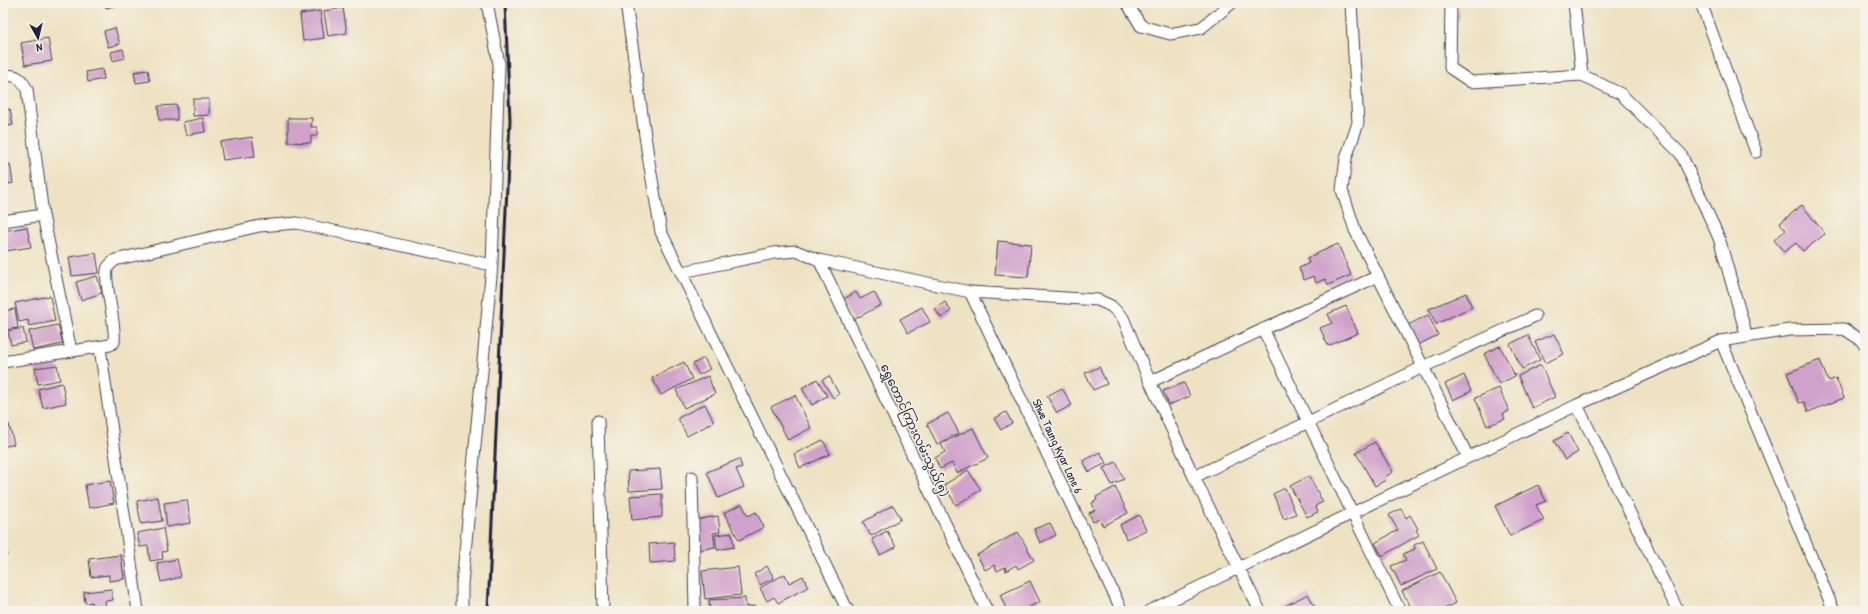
<svg xmlns="http://www.w3.org/2000/svg" width="1868" height="614" viewBox="0 0 1868 614" font-family="'Patrick Hand','Noto Sans Myanmar',sans-serif">
<rect width="100%" height="100%" fill="#f7f3e8"/>
<filter id="ink" filterUnits="userSpaceOnUse"><feTurbulence type="fractalNoise" baseFrequency=".025" numOctaves="2"/><feDisplacementMap in="SourceGraphic" scale="8" xChannelSelector="R" yChannelSelector="G"/><feConvolveMatrix kernelMatrix="1 2 1 2 8 2 1 2 1" color-interpolation-filters="sRGB"/></filter>
<filter id="wash" filterUnits="userSpaceOnUse"><feTurbulence type="fractalNoise" baseFrequency=".012" numOctaves="4" result="noise"/><feDisplacementMap in="SourceGraphic" scale="16" xChannelSelector="R" yChannelSelector="G"/><feGaussianBlur stdDeviation="0.9" result="paint"/><feColorMatrix in="noise" values="0 0 0 0 0 0 0 0 0 0 0 0 0 0 0 0 0 1.4 0 .05"/><feComposite in="paint" operator="in"/></filter>
<g filter="url(#wash)">
<rect width="100%" height="100%" fill="#eee2c3"/>
<g id="blocks">
<!-- building -->
<path fill="#d0a1ca" d="M105,3H117L118,5L106,8Z
M343,8L347,33L328,36L324,11Z
M320,11L324,38L303,41L300,14Z
M115,28L120,44L108,47L104,31Z
M48,38L52,61L25,65L21,43Z
M123,49L125,58L113,61L111,52Z
M102,69L104,79L88,82L86,72Z
M148,70L150,81L136,83L134,72Z
M193,99H209V115L193,116Z
M177,105V120H159L158,106Z
M10,109L13,125L3,127V111Z
M203,118L205,132L186,135L183,122Z
M288,118H312L311,127H317V136H311V143L288,142Z
M252,137L255,156L223,160L220,142Z
M10,164L13,183L3,185V165Z
M1802,205L1825,234L1803,251L1796,243L1784,252L1774,240L1786,230L1780,223Z
M27,227L31,247L6,251L3,231Z
M998,241L1031,244L1028,277L995,275Z
M1338,244L1351,275L1328,285L1325,279L1316,283L1313,276L1304,280L1299,268L1309,263L1307,258Z
M96,253L99,273L72,276L69,257Z
M97,276L102,293L81,300L76,282Z
M856,292L860,299L874,292L881,305L853,320L842,300Z
M1466,293L1472,307L1436,324L1429,309Z
M50,296L55,321L29,326L28,320L19,322L15,303Z
M945,302L951,311L941,318L935,309Z
M1346,306L1358,333L1328,346L1320,328L1332,323L1328,314Z
M922,307L930,322L908,333L900,319Z
M15,309L18,328L3,330V311Z
M1428,315L1438,335L1418,345L1408,325Z
M58,325L63,344L33,350L29,331Z
M23,328L26,342L11,345L8,331Z
M1554,334L1564,354L1545,363L1535,342Z
M1528,335L1540,360L1522,369L1510,344Z
M1500,346L1515,376L1499,384L1484,354Z
M704,358L710,369L699,375L693,364Z
M1820,360L1828,381L1836,378L1844,398L1808,412L1804,402L1799,403L1787,373Z
M684,362L692,379L661,395L652,378Z
M57,365L60,380L38,384L35,368Z
M1541,365L1555,397L1532,408L1518,376Z
M1099,367L1107,384L1093,390L1085,373Z
M1464,375L1471,391L1453,400L1445,384Z
M708,376L715,394L684,408L676,390Z
M829,376L839,394L833,398L822,380Z
M817,379L827,396L812,405L802,388Z
M62,383L66,403L43,408L38,389Z
M1184,383L1190,396L1169,405L1163,391Z
M1062,388L1072,405L1057,413L1047,396Z
M1499,388L1509,411L1503,414L1505,419L1487,426L1475,398Z
M795,395L811,428L788,440L771,407Z
M705,404L714,422L687,436L678,418Z
M1006,412L1012,423L1001,430L994,419Z
M948,413L959,433L937,444L927,424Z
M9,424L14,444L3,447V426Z
M973,428L988,458L957,473L952,463L940,469L935,458L945,452L941,444Z
M1568,433L1578,452L1565,460L1554,441Z
M823,440L830,454L800,468L794,454Z
M1375,442L1393,472L1385,477L1386,480L1375,486L1356,453Z
M1100,452L1106,463L1089,472L1083,461Z
M739,459L742,467L736,469L744,487L718,498L707,472Z
M1116,462L1124,479L1112,485L1103,468Z
M660,469L662,489L629,491L628,471Z
M968,470L981,490L956,505L944,485Z
M1309,476L1323,502L1315,506L1318,512L1307,517L1290,486Z
M110,481L114,503L89,508L85,485Z
M1538,485L1546,501L1536,505L1544,520L1510,536L1495,506Z
M1115,487L1128,513L1103,526L1099,519L1093,522L1089,513L1095,510L1092,503L1097,500L1096,497Z
M1285,488L1296,514L1284,519L1273,494Z
M662,494V517L632,520L630,496Z
M158,497L162,521L141,524L137,501Z
M187,500L191,523L167,527L164,503Z
M742,504L748,516L756,512L764,527L739,540L724,513Z
M893,505L901,519L871,536L863,522Z
M1401,509L1406,518L1410,515L1418,529L1416,530L1419,535L1382,556L1375,543L1398,530L1389,515Z
M1139,515L1146,530L1126,539L1120,525Z
M718,516L720,532L713,533L715,547L699,550L695,520Z
M1050,523L1056,535L1040,543L1034,529Z
M163,528L167,551L162,552L163,559L150,561L148,546L140,547L137,533Z
M887,531L896,547L880,555L872,539Z
M1018,532L1034,560L1018,569L1016,565L1006,571L1005,567L997,571L994,565L985,570L977,555Z
M732,533L734,547L717,550L715,535Z
M3,541H4L7,555L3,556Z
M1423,541L1437,569L1401,586L1391,566L1406,560L1403,554L1415,549L1414,545Z
M674,542L675,561L650,563L649,544Z
M121,555L124,579L109,581V575L91,577L89,559Z
M177,559L181,577L161,582L157,563Z
M767,566L774,578L760,585L754,574Z
M738,567L741,595L705,599L702,571Z
M1440,572L1456,603L1440,611H1413L1402,591Z
M785,574L789,583L803,576L808,587L778,603L774,597L767,601L760,588Z
M1030,581L1040,602L1020,611H1007L1000,595Z
M111,589L113,600L105,601L106,611H93L92,602L85,603L84,592Z
M1308,594L1317,611H1275Z
M745,598L746,607L755,606L756,611H710L709,600Z"/>
</g>
</g>
<g filter="url(#ink)">
<use href="#blocks" fill-opacity="0" stroke="#413f4f" stroke-width="1"/>
<g fill="none" stroke-linecap="round" stroke-linejoin="round">
<!-- street casing -->
<g stroke="#413f4f" stroke-width="13">
<path id="street" d="M626,3L648,156L661,232L848,611
M1127,3L1141,26L1170,34L1201,28L1232,3
M1351,3L1358,123L1346,158L1342,190L1355,230L1468,457
M1451,3L1450,68L1471,82L1582,75L1621,94L1681,154L1719,238L1747,337
M1574,3L1582,75
M1701,3L1756,152
M3,76C16,74 22,78 27,90L43,215L71,351
M3,221L43,215
M819,260L987,611
M682,272L774,253L796,251L819,260L970,292L1098,300L1111,306L1123,318L1150,382L1194,477L1260,611
M970,292L1122,611
M1263,329L1400,611
M1721,341L1834,611
M100,348L138,611
M3,362L110,345L114,342C117,324 102,278 108,267C109,265 113,262 115,260L259,226L297,223L492,265
M1150,382L1378,276
M1577,405L1678,611
M598,421L603,611
M692,477L695,611
M1194,477L1423,367L1535,316
M462,611V584L492,265L499,64L487,3
M1149,611L1577,405L1721,341L1789,330L1844,329L1861,340L1865,346"/>
</g>
<!-- street -->
<use href="#street" stroke="#fff" stroke-width="11"/>
<!-- rail -->
<path stroke="#22223b" stroke-width="3" d="M488,611L510,120L505,3"/>
</g>
</g>
<g text-anchor="middle" dominant-baseline="central" stroke-width="3" stroke-linejoin="round" paint-order="stroke">
<!-- street labels -->
<g font-size="12" fill="#22223b" stroke="#f7f3e8">
<text transform="translate(915 430) rotate(65)">ရွှေတောင်ကြားလမ်းသွယ်(၅)</text>
<text transform="translate(1058 446) rotate(65)">Shwe Taung Kyar Lane 6</text>
</g>
</g>
<!-- margin -->
<rect width="1868" height="614" fill="none" stroke="#f7f3e8" stroke-width="16"/>
<!-- north arrow -->
<g transform="translate(38 38) rotate(172)" stroke="#f7f3e8" stroke-width="3" paint-order="stroke">
<path d="M0-3L7 15L0 10L-7 15Z" fill="#22223b"/>
<text y="-6" font-size="11" font-weight="bold" text-anchor="middle" fill="#22223b">N</text>
</g>
</svg>
